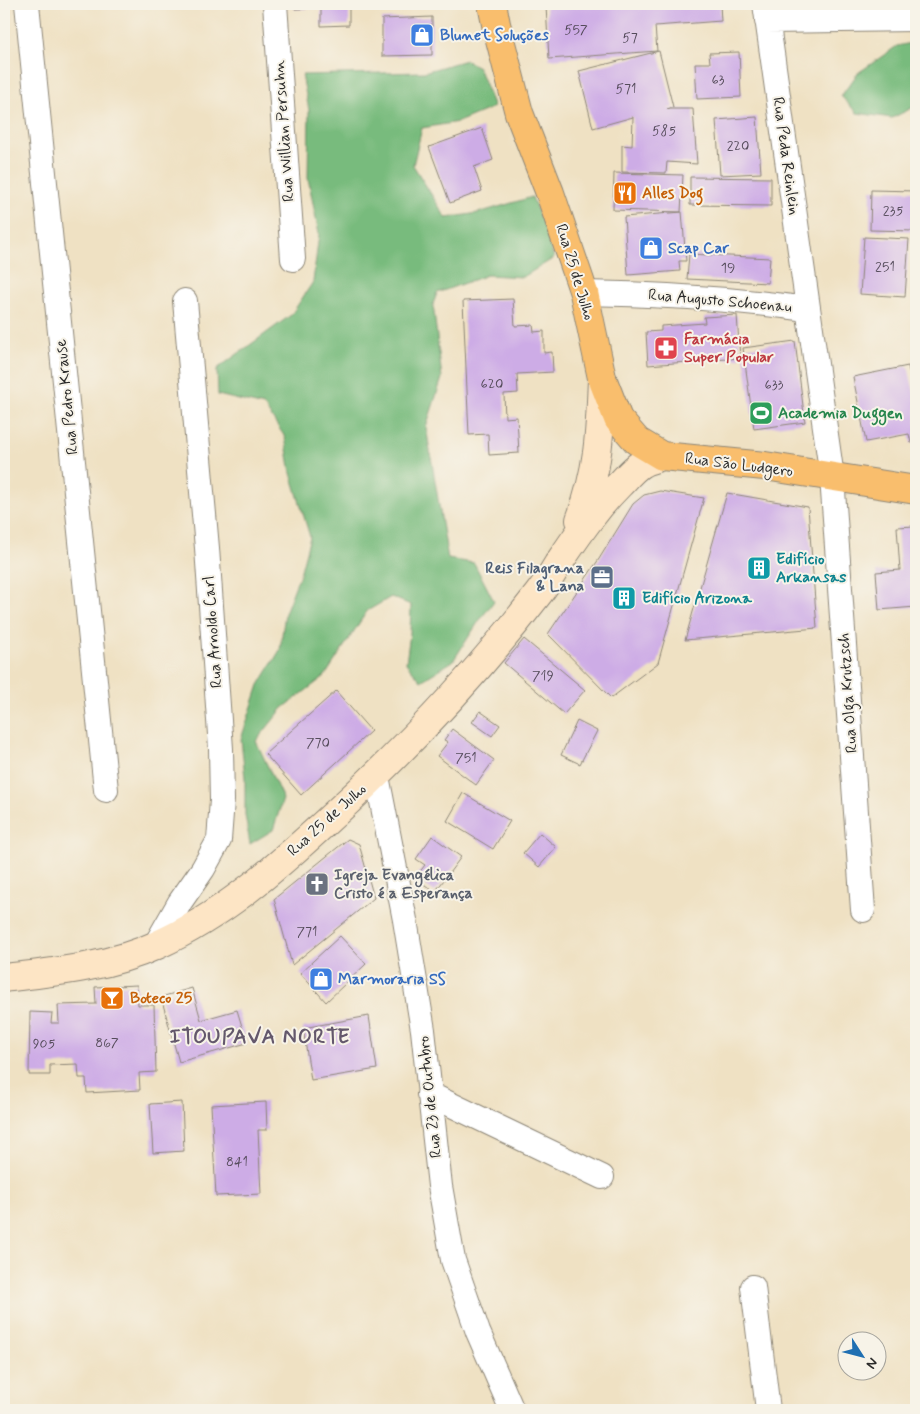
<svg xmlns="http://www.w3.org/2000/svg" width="920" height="1414" viewBox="0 0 920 1414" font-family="Mynerve,sans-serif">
<rect width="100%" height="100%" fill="#f7f3e8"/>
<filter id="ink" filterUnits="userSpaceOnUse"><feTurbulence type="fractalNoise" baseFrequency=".02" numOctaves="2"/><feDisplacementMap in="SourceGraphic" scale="10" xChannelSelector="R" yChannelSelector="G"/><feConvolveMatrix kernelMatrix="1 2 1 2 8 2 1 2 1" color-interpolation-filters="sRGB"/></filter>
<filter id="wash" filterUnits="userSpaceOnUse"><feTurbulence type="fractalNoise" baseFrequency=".0096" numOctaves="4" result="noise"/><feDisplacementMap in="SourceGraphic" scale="20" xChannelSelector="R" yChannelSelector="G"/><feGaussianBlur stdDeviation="1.12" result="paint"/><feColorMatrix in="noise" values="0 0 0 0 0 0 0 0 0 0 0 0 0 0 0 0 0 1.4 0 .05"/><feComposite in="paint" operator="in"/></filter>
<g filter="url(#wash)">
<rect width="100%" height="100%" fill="#efe1c3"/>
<!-- forest -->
<path fill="#78bb7d" stroke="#527354" d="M916,42V106L892,118L857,113L841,96L858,73L897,46Z
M466,60L478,67L494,107L458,122L422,128L413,165L446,218L478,213L532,197L543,224L554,258L523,277L487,275L437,293L433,304L442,378L426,427L448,559L474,563L494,601L479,621L453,661L421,681L406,663L410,633L411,605L391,597L367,611L325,676L283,708L256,741L283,799L273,830L250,844L245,815V778L241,739L259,685L280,650L285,613L300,574L310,537L291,473L285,437L264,406L218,395L217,369L291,315L313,282L319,234L308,178L309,110L302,75L424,72Z"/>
<g id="blocks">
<!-- building -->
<path fill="#cdace6" d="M294,4H349V25L321,26V8L295,9Z
M376,4H440V6L377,10Z
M579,4H720L721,21L655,26L657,51L549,59L546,6Z
M432,17V55L382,56V19Z
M659,51L673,107L667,109H693L697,164L667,162L666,173L622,172V145L632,146L633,117L593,128L579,71Z
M739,52L741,97L697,99L695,63H710L709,53Z
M757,117L761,173L720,175L716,120Z
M482,128L493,160L474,167L482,191L450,203L429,147Z
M614,173L683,175L681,212L613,210Z
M690,177L771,178V206L690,205Z
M871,190L916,191V231L870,230Z
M682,212L686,261H679L680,271L628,275L624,217Z
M864,237L909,239L905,297L860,294Z
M689,254L770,258L768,283L687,279Z
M513,299L515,326L533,325L534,332L544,331V353L552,352L553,372L517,374L518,393L504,394L505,418L517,417L519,453L489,455L488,434L469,435L463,301Z
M737,315L740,358L648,365L646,332L661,331V326L705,323L704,317Z
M795,341L805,422L754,429L743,348Z
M908,366L916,401V442L911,443L909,434L866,442L853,377Z
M660,491L704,498L658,663L611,698L548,634L599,559L633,504L644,495Z
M727,493L808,507L817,628L685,640Z
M915,526L916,607L879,610L876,572L900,570L897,527Z
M524,639L585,690L564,714L504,663Z
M336,691L371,731L301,795L265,754Z
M480,711L500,725L492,736L472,722Z
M577,721L597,731L580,764L561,755Z
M452,729L494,760L476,785L437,756L448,742L444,740Z
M463,793L510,821L493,849L447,821Z
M540,833L556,847L539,867L523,853Z
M432,836L461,857L435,892L415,878L425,865L416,859Z
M348,839L359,844L374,898L292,965L274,899Z
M340,936L366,964L326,1002L300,973Z
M137,985L138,1005H154L156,1072L139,1073L140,1090L87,1093L86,1078H79L78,1064L50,1065V1075H29L30,1012L52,1013L51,1023H59L58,1005L96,1004L95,987Z
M192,988L201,1020L237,1010L247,1043L179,1062L161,997Z
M369,1016L377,1069L311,1080L303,1028Z
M182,1102L184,1151L153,1153L150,1104Z
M266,1102L267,1130H258L261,1194L216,1196L211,1105Z"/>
</g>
</g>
<g filter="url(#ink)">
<use href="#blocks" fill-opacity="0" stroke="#8d8677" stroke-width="1"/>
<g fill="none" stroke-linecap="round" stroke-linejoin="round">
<!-- street casing -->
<g stroke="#8d8677" stroke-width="26">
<path id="street" d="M27,4L106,790
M275,4L293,259
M765,4L832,477L863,910
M767,21L916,19
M584,293C659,294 733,299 807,309
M377,776L405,920L423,1030L440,1186L453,1260L478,1332L512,1410
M155,946L180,902L203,869L219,840L222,800L221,749L207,548L185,301
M429,1094L602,1177
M753,1287L768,1410"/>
</g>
<!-- secondary casing -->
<g stroke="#8d8677" stroke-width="30">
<path id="secondary" d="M580,520C599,469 600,431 602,378
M4,978C56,972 109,967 157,945C222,916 276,868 328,820C405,750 476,675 539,593C546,584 552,574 558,564C577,536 595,509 619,485C626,478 633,469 641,464C647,460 655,459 662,456"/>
</g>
<!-- primary casing -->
<g stroke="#8d8677" stroke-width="30">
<path id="primary" d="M492,4L496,24L519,113L550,193L584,293L602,378L618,419L637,441L662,456L765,466L916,490"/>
</g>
<!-- street -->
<use href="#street" stroke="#fff" stroke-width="24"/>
<!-- secondary -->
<use href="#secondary" stroke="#fde5c5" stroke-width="28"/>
<!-- primary -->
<use href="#primary" stroke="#f9be6d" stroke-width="28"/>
</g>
</g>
<!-- icons -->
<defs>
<g id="shop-square" transform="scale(1.25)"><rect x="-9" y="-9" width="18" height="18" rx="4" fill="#3f7fe0" stroke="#f7f3e8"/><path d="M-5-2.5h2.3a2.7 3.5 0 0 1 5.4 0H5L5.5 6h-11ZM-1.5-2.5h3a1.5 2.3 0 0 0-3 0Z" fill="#fff"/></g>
<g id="restaurant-square" transform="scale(1.25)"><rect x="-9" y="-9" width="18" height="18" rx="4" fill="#e8710a" stroke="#f7f3e8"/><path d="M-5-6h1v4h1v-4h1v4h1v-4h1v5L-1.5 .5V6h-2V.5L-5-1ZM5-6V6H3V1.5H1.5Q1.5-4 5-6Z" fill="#fff"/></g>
<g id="pharmacy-square" transform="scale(1.25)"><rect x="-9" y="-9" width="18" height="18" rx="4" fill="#e0444e" stroke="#f7f3e8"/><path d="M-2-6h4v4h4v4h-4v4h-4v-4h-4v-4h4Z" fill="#fff"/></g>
<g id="stadium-square" transform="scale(1.25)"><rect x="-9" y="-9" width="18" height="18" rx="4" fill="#2e9e5b" stroke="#f7f3e8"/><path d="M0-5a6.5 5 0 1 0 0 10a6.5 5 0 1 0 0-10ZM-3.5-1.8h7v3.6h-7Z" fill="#fff"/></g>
<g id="building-square" transform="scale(1.25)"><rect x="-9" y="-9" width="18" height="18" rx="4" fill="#0f9aa8" stroke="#f7f3e8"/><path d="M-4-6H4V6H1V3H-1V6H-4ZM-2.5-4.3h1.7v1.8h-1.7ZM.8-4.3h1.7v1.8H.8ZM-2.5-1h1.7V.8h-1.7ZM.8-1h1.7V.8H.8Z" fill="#fff"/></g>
<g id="office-square" transform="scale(1.25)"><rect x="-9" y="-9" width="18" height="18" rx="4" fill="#5c6f8a" stroke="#f7f3e8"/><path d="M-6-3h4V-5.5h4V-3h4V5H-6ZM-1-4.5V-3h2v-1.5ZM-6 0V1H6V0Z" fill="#fff"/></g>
<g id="church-square" transform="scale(1.25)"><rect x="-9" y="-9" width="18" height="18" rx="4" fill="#6b7280" stroke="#f7f3e8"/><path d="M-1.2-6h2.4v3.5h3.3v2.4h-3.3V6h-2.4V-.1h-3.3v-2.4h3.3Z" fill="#fff"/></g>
<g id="bar-square" transform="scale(1.25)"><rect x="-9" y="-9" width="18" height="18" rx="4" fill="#e8710a" stroke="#f7f3e8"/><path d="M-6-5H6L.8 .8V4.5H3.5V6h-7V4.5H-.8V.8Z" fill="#fff"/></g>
</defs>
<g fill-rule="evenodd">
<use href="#shop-square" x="422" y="35"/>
<use href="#restaurant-square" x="625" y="193"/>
<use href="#shop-square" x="651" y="248"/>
<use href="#pharmacy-square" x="666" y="348"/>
<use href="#stadium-square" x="761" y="413"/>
<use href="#building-square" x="759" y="568"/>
<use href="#office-square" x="602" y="577"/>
<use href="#building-square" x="624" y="598"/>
<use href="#church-square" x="317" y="884"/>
<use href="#shop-square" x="321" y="979"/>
<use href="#bar-square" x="112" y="998"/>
</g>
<g text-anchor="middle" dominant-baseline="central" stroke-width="4" stroke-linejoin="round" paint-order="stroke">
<!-- number labels -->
<g font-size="14" fill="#544b5a">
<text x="576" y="30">557</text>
<text x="630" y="38">57</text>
<text x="718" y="80">63</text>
<text x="626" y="89">571</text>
<text x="664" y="131">585</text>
<text x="738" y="146">220</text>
<text x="893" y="211">235</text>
<text x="885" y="267">251</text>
<text x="728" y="268">19</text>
<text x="492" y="384">620</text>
<text x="774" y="385">633</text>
<text x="543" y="676">719</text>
<text x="318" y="743">770</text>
<text x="466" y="758">751</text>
<text x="307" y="932">771</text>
<text x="107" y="1043">867</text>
<text x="44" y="1044">905</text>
<text x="237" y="1162">841</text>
</g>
<!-- shop labels -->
<g font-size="16" font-weight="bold" fill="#366cbe" stroke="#f7f3e8" text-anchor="start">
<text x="440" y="35">Blunet Soluções</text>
<text x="668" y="248">Scap Car</text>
<text x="338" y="979">Marmoraria SS</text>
</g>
<!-- street labels -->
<g font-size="16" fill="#2b2b2b" stroke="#f7f3e8">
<text transform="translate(284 131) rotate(-94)">Rua Willian Persuhn</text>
<text transform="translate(786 156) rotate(82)">Rua Peda Reinlein</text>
<text transform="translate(575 272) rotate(73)">Rua 25 de Julho</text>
<text transform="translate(720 301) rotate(5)">Rua Augusto Schoenau</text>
<text transform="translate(67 397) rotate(-96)">Rua Pedro Krause</text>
<text transform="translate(739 465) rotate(7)">Rua São Ludgero</text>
<text transform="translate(213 632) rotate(-94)">Rua Arnoldo Carl</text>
<text transform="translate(848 693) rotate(-94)">Rua Olga Krutzsch</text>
<text transform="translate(327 820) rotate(-42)">Rua 25 de Julho</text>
<text transform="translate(430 1097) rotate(-96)">Rua 23 de Outubro</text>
</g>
<!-- food labels -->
<g font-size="16" font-weight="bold" fill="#c56008" stroke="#f7f3e8" text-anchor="start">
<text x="642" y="193">Alles Dog</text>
<text x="130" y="998">Boteco 25</text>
</g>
<!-- health labels -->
<g font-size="16" font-weight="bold" fill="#be3a42" stroke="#f7f3e8" text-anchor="start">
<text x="684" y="339">Farmácia<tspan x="684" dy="18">Super Popular</tspan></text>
</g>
<!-- leisure labels -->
<g font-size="16" font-weight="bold" fill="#27864d" stroke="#f7f3e8" text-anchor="start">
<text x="778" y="413">Academia Duggen</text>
</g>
<!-- culture labels -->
<g font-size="16" font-weight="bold" fill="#0d838f" stroke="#f7f3e8" text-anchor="start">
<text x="776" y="559">Edifício<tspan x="776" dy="18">Arkansas</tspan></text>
<text x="642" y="598">Edifício Arizona</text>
</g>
<!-- service labels -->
<g font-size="16" font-weight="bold" fill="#4e5e75" stroke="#f7f3e8" text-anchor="end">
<text x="584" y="568">Reis Filagrana<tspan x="584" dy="18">&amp; Lana</tspan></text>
</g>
<!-- worship labels -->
<g font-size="16" font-weight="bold" fill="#5b616d" stroke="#f7f3e8" text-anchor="start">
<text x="334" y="875">Igreja Evangélica<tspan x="334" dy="18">Cristo é a Esperança</tspan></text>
</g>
<!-- district labels -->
<g font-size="21" font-weight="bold" letter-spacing="1" fill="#64586c" stroke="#f7f3e8">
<text x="260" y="1037">ITOUPAVA NORTE</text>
</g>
</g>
<!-- margin -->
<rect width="920" height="1414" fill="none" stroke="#f7f3e8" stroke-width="20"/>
<!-- north arrow -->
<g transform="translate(862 1356) rotate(126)"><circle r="24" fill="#f7f3e8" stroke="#a5a39c"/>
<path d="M0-4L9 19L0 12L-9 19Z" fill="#1f6fb2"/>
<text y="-8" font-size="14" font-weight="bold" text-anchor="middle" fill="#2b2b2b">N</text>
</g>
</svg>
